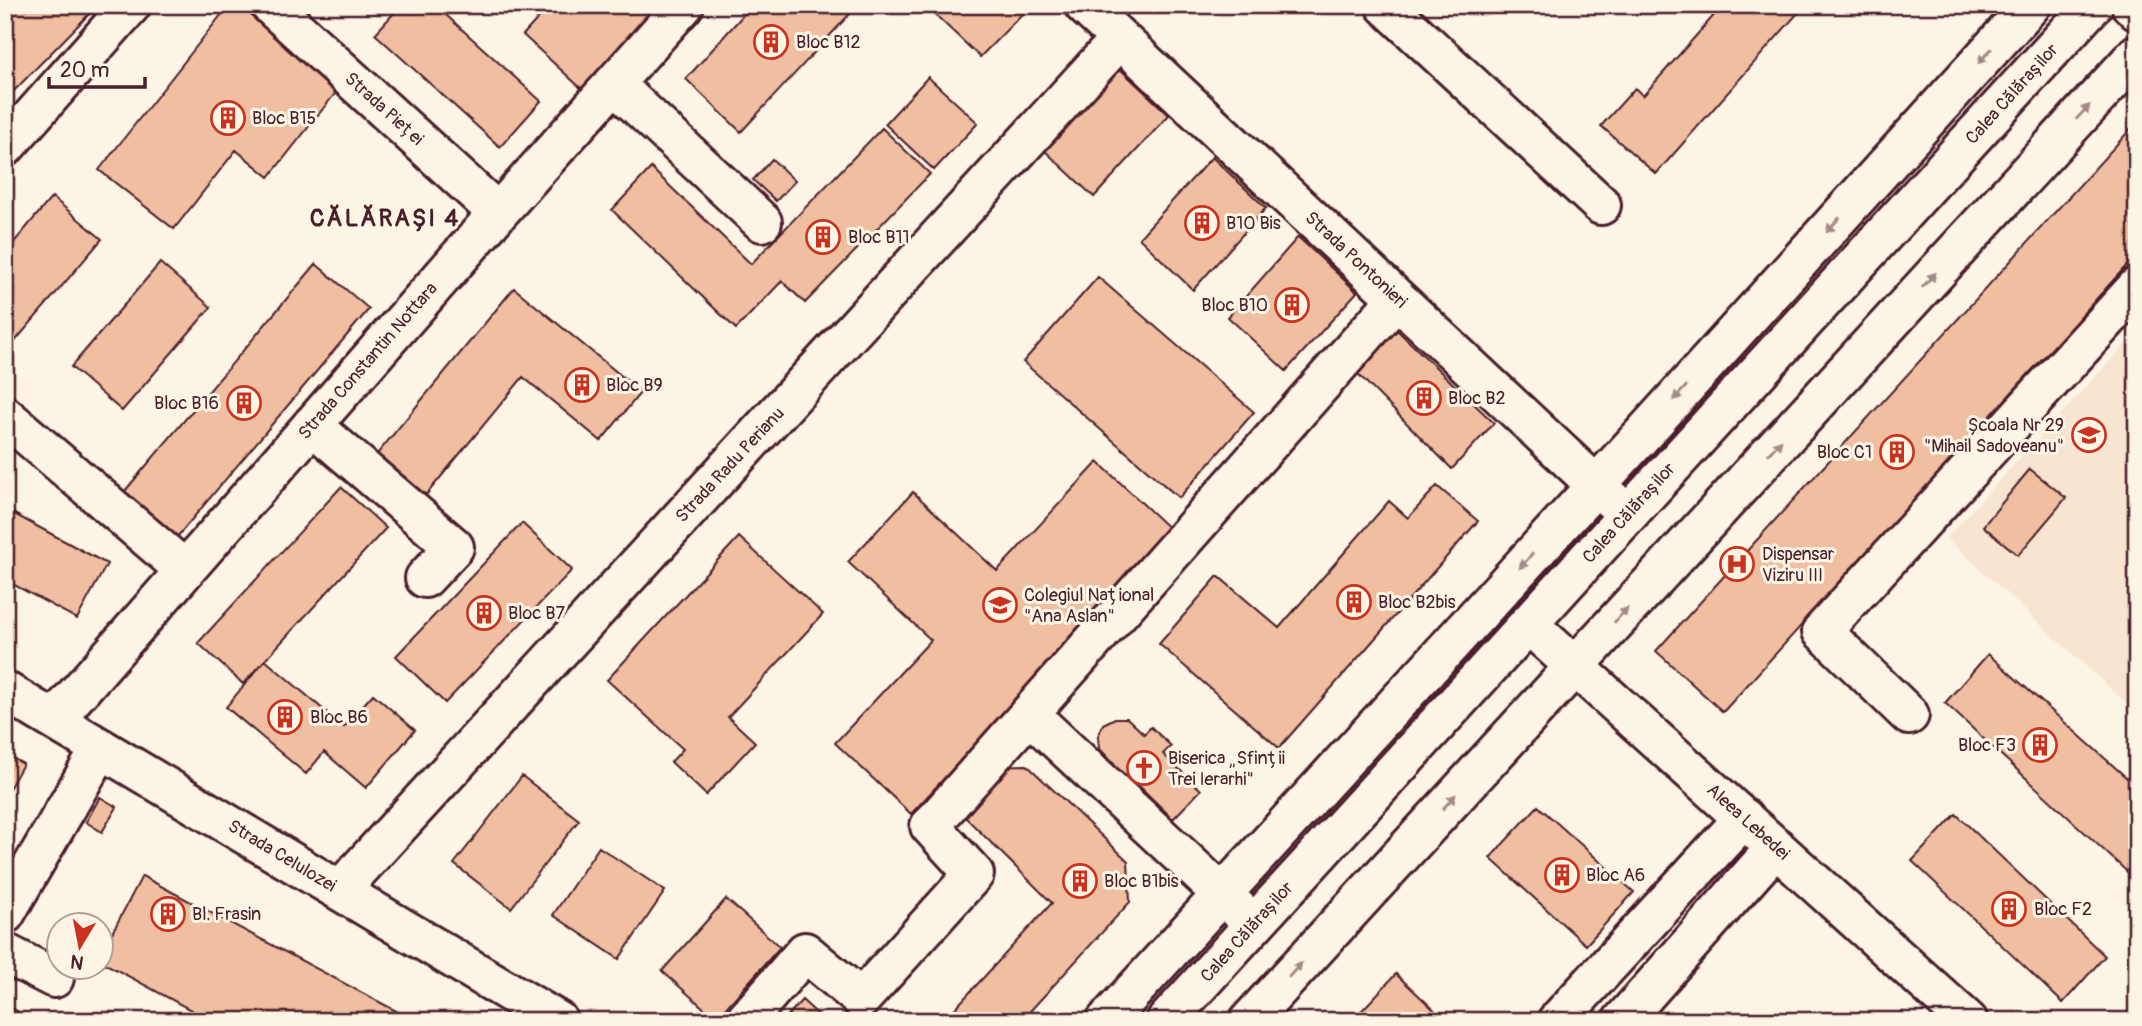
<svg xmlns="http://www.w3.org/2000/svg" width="2142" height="1026" viewBox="0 0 2142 1026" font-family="Pangolin,sans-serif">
<rect width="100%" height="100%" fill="#fcf5e5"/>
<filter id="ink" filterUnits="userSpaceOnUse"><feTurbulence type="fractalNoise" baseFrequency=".0143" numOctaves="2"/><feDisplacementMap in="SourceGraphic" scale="14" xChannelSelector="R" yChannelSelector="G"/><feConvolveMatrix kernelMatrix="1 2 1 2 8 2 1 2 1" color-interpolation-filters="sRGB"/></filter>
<g filter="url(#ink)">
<!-- built -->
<path fill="#f8e5d1" d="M2137,332V713L1946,538Z"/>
<!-- building -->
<path fill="#f0bfa1" stroke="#4a1f2b" stroke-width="2" d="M11,5H98L5,100V11Z
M229,5H238L341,86L269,177L236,150L174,229L99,170Z
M401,5H435L541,101L500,147L375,34Z
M550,5H661L583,90L523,35Z
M752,5H858L741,132L686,79Z
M925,5H1031L980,57Z
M1723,5H1805L1656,174L1601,126L1635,88L1643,96Z
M1119,68L1169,115L1094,197L1045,151Z
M928,77L978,123L934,170L885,124Z
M2137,122V254L1723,712L1656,651Z
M882,128L930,174L805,303L782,281L736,329L612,210L651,168L751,264Z
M1212,157L1266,208L1193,290L1139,238Z
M772,159L795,181L776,201L753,180Z
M52,197L102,239L5,353V253Z
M1298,237L1357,292L1286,371L1228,317Z
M160,263L211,307L122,411L71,367Z
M316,264L369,309L172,543L119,498Z
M1098,277L1254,412L1179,498L1023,362Z
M514,288L641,392L601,441L523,377L426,495L377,454Z
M1396,329L1494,423L1452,469L1356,372Z
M1098,462L1173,532L911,814L835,743L931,640L848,562L913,492L997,571Z
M2030,469L2066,498L2018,555L1983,526Z
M1437,486L1478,521L1279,748L1159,644L1218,576L1279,628L1389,501L1408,518Z
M341,487L386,528L243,684L198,643Z
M5,509L107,564L77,619L5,580Z
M522,523L572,570L445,703L396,656Z
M739,537L823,614L728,717L755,742L706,795L671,762L683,749L607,680Z
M1988,654L2137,787V881L1945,703Z
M265,660L344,727L373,694L415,730L366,788L324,752L306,774L226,707Z
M1115,718H1127L1144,734L1151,727L1171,746L1163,754L1201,790L1173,819L1136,783L1128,791L1107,771L1114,764L1099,748L1098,736L1103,724Z
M5,754L23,764L5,796Z
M1027,765L1128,861L1130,902L1021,1021H955L949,1015L1052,903L954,806L990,766Z
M522,776L579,820L511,908L454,864Z
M100,797L117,807L102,832L86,822Z
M1538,806L1634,892L1586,945L1490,858Z
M1956,814L2105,956L2063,1003L1912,861Z
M599,847L665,891L619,959L553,915Z
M142,876L415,1021H211L102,962V952Z
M726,899L780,947L716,1019L662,971Z
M1396,974L1446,1021H1352Z
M802,1000L825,1021H783Z
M5,1004L34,1021H5Z"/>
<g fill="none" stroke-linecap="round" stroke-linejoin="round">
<!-- minor casing -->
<g stroke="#4a1f2b" stroke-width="44">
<path id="minor" d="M270,5L498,213
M1084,5L1613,501
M1385,5L1601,205
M2131,5L2137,11
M614,84L762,222
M5,147L131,5
M5,416L185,570
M312,425L454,547L425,578
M1528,624L1968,1021
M5,691L558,1021
M1029,714L1397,299
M1909,715L1822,631L2137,287
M54,720L498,213L684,5
M340,890L1120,39
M5,914L101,748
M5,953L54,978
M745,1021L805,952L861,999L974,874L930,826L1029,714L1240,911
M1106,1021L1644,433L2031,5
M1249,1021L2137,54
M1557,1021L1744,818
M1622,1021L1776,847"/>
</g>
<!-- major casing -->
<g stroke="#4a1f2b" stroke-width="44">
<path id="major" d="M1166,1021L2093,5"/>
</g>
<!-- minor -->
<use href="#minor" stroke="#fcf5e5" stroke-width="38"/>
<!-- major -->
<use href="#major" stroke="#fcf5e5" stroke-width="38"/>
</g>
<!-- one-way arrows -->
<defs><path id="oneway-solid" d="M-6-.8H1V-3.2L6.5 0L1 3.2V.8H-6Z" transform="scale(1.75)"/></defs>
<g fill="#a38a88">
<use href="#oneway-solid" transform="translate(1985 56) rotate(132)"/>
<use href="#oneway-solid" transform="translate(2083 112) rotate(-47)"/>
<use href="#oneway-solid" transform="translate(1833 225) rotate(132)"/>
<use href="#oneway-solid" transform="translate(1929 280) rotate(-47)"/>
<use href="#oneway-solid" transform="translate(1680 393) rotate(132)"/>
<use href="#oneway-solid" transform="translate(1775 447) rotate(-47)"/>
<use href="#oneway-solid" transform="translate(1526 561) rotate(132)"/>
<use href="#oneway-solid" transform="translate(1621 615) rotate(-47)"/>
<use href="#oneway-solid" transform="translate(1449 802) rotate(-48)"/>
<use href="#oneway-solid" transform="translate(1295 970) rotate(-48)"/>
</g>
</g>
<!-- icons -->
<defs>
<g id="building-ring" transform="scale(1.75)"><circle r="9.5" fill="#fcf5e5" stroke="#c8321e" stroke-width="1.5"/><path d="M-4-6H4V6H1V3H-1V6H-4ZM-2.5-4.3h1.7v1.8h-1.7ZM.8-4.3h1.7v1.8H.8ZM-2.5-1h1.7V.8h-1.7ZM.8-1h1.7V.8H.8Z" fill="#c8321e"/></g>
<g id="school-ring" transform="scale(1.75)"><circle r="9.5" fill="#fcf5e5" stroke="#c8321e" stroke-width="1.5"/><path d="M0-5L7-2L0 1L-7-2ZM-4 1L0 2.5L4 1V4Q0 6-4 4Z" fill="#c8321e"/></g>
<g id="hospital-ring" transform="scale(1.75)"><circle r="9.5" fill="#fcf5e5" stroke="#c8321e" stroke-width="1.5"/><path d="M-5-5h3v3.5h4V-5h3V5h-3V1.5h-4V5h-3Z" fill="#c8321e"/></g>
<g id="university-ring" transform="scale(1.75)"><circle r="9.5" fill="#fcf5e5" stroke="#c8321e" stroke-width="1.5"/><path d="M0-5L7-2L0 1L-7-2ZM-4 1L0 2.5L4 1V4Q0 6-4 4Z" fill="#c8321e"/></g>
<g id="church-ring" transform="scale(1.75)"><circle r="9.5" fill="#fcf5e5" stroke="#c8321e" stroke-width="1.5"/><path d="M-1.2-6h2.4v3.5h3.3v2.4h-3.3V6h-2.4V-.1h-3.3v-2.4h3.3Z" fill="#c8321e"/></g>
</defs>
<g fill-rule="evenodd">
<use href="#building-ring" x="771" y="42"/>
<use href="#building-ring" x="228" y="118"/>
<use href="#building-ring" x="1202" y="223"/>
<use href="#building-ring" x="823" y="237"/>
<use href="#building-ring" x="1292" y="305"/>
<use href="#building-ring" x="582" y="385"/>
<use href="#building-ring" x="1424" y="398"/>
<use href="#building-ring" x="244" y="403"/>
<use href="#school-ring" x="2089" y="435"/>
<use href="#building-ring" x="1897" y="452"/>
<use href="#hospital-ring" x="1737" y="564"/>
<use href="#building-ring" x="1354" y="602"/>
<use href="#university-ring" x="1000" y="605"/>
<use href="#building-ring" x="484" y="613"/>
<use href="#building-ring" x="285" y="717"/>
<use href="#building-ring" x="2040" y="745"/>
<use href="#church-ring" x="1144" y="768"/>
<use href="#building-ring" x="1562" y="875"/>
<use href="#building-ring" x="1080" y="881"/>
<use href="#building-ring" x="2009" y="909"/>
<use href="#building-ring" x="168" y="914"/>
</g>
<g text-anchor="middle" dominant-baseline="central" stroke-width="6" stroke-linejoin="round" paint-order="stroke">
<!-- poi labels -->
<g font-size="18" fill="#4a1f2b" stroke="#fcf5e5" text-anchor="start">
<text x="796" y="42">Bloc B12</text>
<text x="252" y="118">Bloc B15</text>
<text x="1226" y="223">B10 Bis</text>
<text x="848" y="237">Bloc B11</text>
<text x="1268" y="305" text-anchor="end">Bloc B10</text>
<text x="606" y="385">Bloc B9</text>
<text x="1448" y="398">Bloc B2</text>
<text x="219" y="403" text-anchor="end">Bloc B16</text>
<text x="2064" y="425" text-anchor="end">Școala Nr 29<tspan x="2064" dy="21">"Mihail Sadoveanu"</tspan></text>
<text x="1872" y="452" text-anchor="end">Bloc C1</text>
<text x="1762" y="554">Dispensar<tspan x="1762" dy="21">Viziru III</tspan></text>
<text x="1024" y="595">Colegiul Național<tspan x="1024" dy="21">"Ana Aslan"</tspan></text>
<text x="1378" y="602">Bloc B2bis</text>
<text x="508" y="613">Bloc B7</text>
<text x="310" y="717">Bloc B6</text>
<text x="2016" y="745" text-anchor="end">Bloc F3</text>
<text x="1168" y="758">Biserica „Sfinții<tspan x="1168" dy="21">Trei Ierarhi"</tspan></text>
<text x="1586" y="875">Bloc A6</text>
<text x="1104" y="881">Bloc B1bis</text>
<text x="2034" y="909">Bloc F2</text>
<text x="192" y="914">Bl. Frasin</text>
</g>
<!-- street labels -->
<g font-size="18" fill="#4a1f2b" stroke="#fcf5e5">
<text transform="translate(2012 94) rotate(-48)">Calea Călărașilor</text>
<text transform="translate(384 109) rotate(42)">Strada Pieței</text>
<text transform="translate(1356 260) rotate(43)">Strada Pontonieri</text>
<text transform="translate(368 361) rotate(-49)">Strada Constantin Nottara</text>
<text transform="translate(730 465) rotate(-47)">Strada Radu Perianu</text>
<text transform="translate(1629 513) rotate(-48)">Calea Călărașilor</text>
<text transform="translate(1748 822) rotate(42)">Aleea Lebedei</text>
<text transform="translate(282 856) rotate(31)">Strada Celulozei</text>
<text transform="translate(1247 932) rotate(-48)">Calea Călărașilor</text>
</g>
<!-- district labels -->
<g font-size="24" font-weight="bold" letter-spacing="2" fill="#4a1f2b" stroke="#fcf5e5">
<text x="385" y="218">CĂLĂRAȘI 4</text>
</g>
</g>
<!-- margin -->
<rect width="2142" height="1026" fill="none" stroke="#fcf5e5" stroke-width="28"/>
<rect x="14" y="14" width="2114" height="998" fill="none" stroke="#4a1f2b" stroke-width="2.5" filter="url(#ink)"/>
<!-- north arrow -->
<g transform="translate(80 946) rotate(190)"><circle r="33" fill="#fcf5e5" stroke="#b59f9b" stroke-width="2"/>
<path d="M0-5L12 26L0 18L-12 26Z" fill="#c8321e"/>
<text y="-10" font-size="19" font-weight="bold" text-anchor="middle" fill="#4a1f2b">N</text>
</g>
<!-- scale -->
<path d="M49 77v10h96v-10" fill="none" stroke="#4a1f2b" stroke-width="3.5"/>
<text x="60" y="77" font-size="21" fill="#4a1f2b" stroke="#fcf5e5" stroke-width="5" paint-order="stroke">20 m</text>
</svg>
